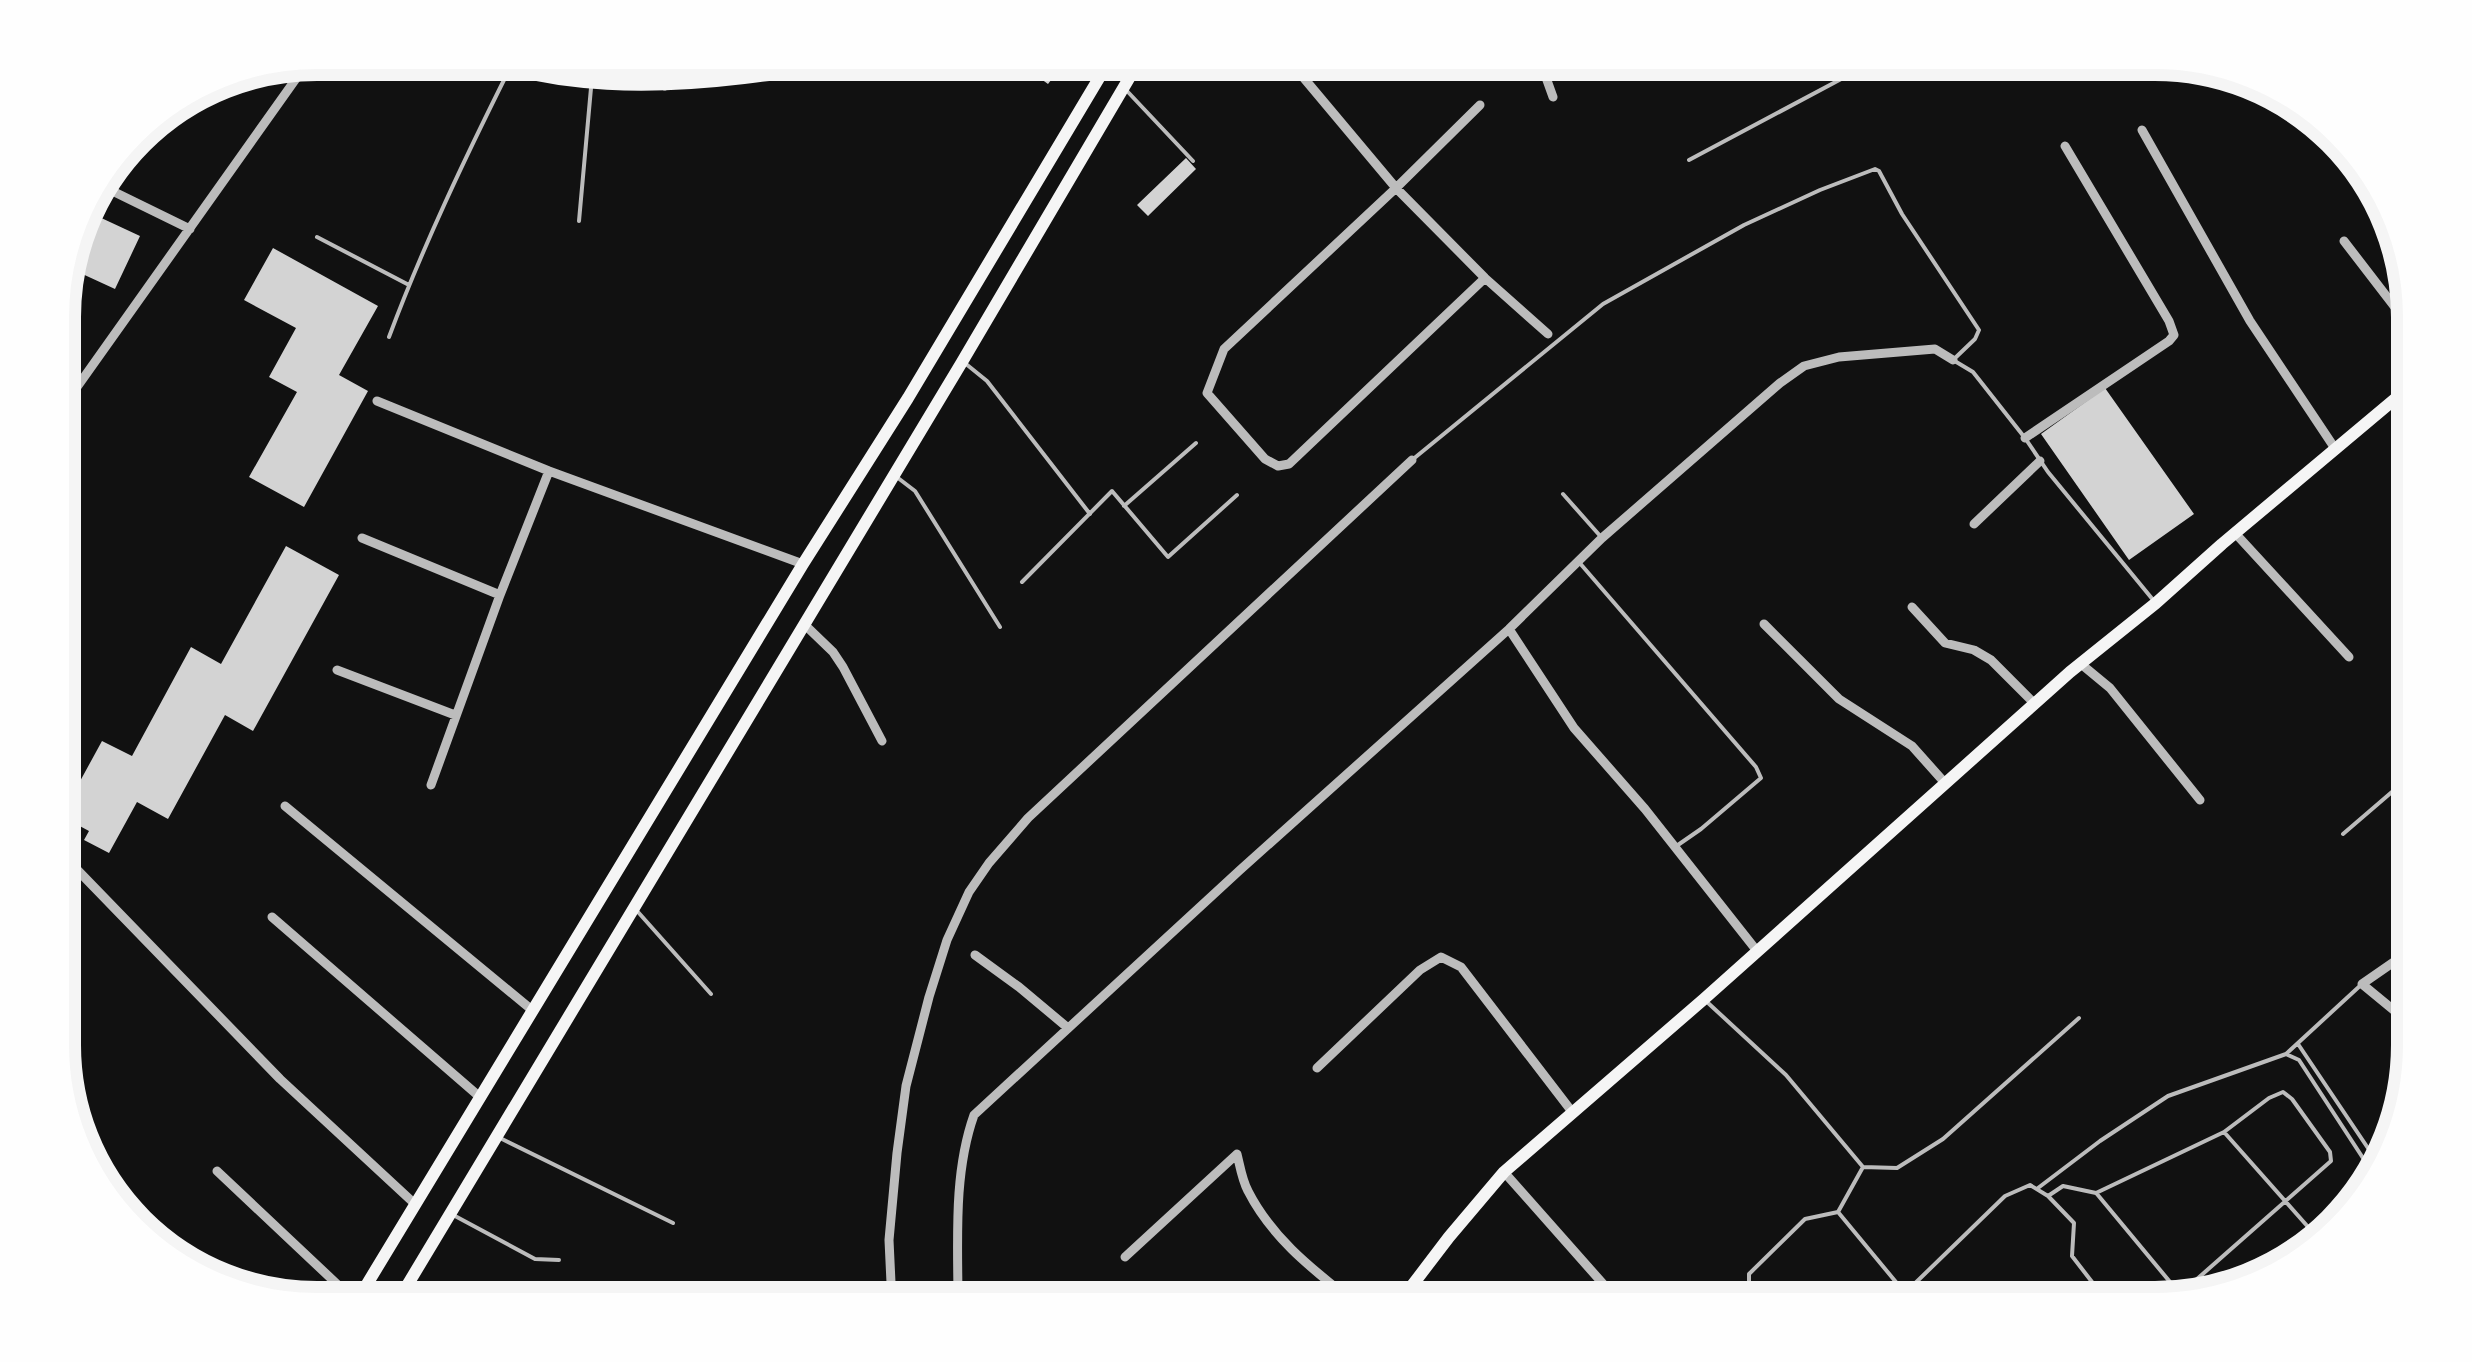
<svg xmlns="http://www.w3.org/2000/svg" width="2472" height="1362" viewBox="0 0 2472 1362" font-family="'Archivo Narrow',sans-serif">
<rect width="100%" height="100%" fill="#111"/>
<!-- building -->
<path fill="#d3d3d3" d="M1031,58L1055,75L1048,84L1023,66Z
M1186,158L1196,169L1148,216L1137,205Z
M82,209L140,236L115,289L65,266Z
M273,248L378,306L339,375L368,391L304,507L249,477L297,392L269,377L296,328L244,300Z
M2105,388L2194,514L2129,560L2041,434Z
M286,546L339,575L253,731L225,715L168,819L137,802L109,853L84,840L89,831L61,816L102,741L132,756L191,647L221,664Z"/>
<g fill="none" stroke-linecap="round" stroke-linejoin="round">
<!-- service -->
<path stroke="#bcbcbc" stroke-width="4" d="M1127,91L1193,161
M1689,160L1843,78L1913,58
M579,221L591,88
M317,237L409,285
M389,337C423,246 465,158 509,70
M966,364L987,381L1090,514
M1412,460L1603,304L1744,225L1820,190L1875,169L1879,171L1902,214L1979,330L1975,339L1953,360L1973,372L2025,438L2048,472L2154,601
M898,478L915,491L1000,627
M1563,494L1602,538
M1124,506L1196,443
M1578,561L1756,767L1761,778L1701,829L1675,847
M1022,582L1112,491L1168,557L1237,495
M2343,834L2414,773
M638,912L711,994
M1707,1002L1786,1075L1863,1167L1838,1212L1905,1293L2005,1196L2030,1185L2048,1196L2074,1223L2072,1256L2109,1304
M2298,1044L2382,1169
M2286,1054L2362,984
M2224,1132L2317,1237
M502,1139L673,1223
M1863,1167L1897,1168L1943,1139L2079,1018
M2038,1188L2100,1141L2168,1096L2286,1054L2299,1060L2376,1178
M2097,1194L2180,1294
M2048,1196L2063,1186L2096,1193L2224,1132L2269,1098L2283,1092L2292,1099L2330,1152L2331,1161L2180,1294L2184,1300
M455,1216L535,1259L559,1260
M1755,1304L1749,1291V1274L1805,1219L1838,1212"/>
<!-- minor -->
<path stroke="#bcbcbc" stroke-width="9" d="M1287,58L1396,188L1485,278L1548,334
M1539,58L1553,97
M665,86L681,58
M1480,105L1396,188L1224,349L1207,393L1265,459L1278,466L1289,464L1485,278
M2142,130L2250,321L2336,450
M98,184L190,229
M2344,241L2414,332
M2398,397L2414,430
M377,401L549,471L803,564
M60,411L310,59
M2025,438L2169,341L2174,335L2169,321L2065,146
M1974,524L2040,461
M2235,533L2349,657
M362,538L500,595
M1912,607L1945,643L1974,650L1991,660L2035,704
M1764,624L1839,699L1912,746L1945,783
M805,625L833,652L843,667L882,741
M1509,629L1574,728L1645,809L1757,951
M2081,664L2110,688L2200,800
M337,670L455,715
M431,785L500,595L549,471
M285,806L532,1010
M60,852L280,1079L416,1205
M272,917L481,1098
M975,955L1019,987L1068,1028
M2396,1012L2362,984L2414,948
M1317,1068L1420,970L1441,957L1461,967L1573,1113
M217,1171L356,1302
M1504,1172L1605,1286L1625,1304
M1125,1257L1237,1154C1240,1166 1242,1180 1248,1191C1273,1240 1315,1271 1356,1304
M178,1261L190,1270
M1413,1286L1429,1304
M892,1304L889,1240L897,1153L906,1086L929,997L947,940L969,892L989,863L1028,818L1412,460
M958,1304C958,1242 953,1174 974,1115L1240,870L1509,629L1602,538L1780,383L1804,366L1839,357L1935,349L1953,360"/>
<!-- secondary -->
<path stroke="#f5f5f5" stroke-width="12" d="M474,58C560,89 653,89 744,78C778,74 810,70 843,58
M355,1304L803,564L908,398L1111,58
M396,1304L962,362L1141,58
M1398,1304L1449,1237L1504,1172L1704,999L2070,672L2156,603L2222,544L2414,383"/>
</g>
<!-- crop -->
<path d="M0 0H2472V1362H0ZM317 75H2155A242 242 0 0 1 2397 317V1045A242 242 0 0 1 2155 1287H317A242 242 0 0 1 75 1045V317A242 242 0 0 1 317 75Z" fill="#fefefe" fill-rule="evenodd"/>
<path fill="none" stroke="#f5f5f5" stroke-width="12" d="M317 75H2155A242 242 0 0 1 2397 317V1045A242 242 0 0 1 2155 1287H317A242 242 0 0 1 75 1045V317A242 242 0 0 1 317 75Z"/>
</svg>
